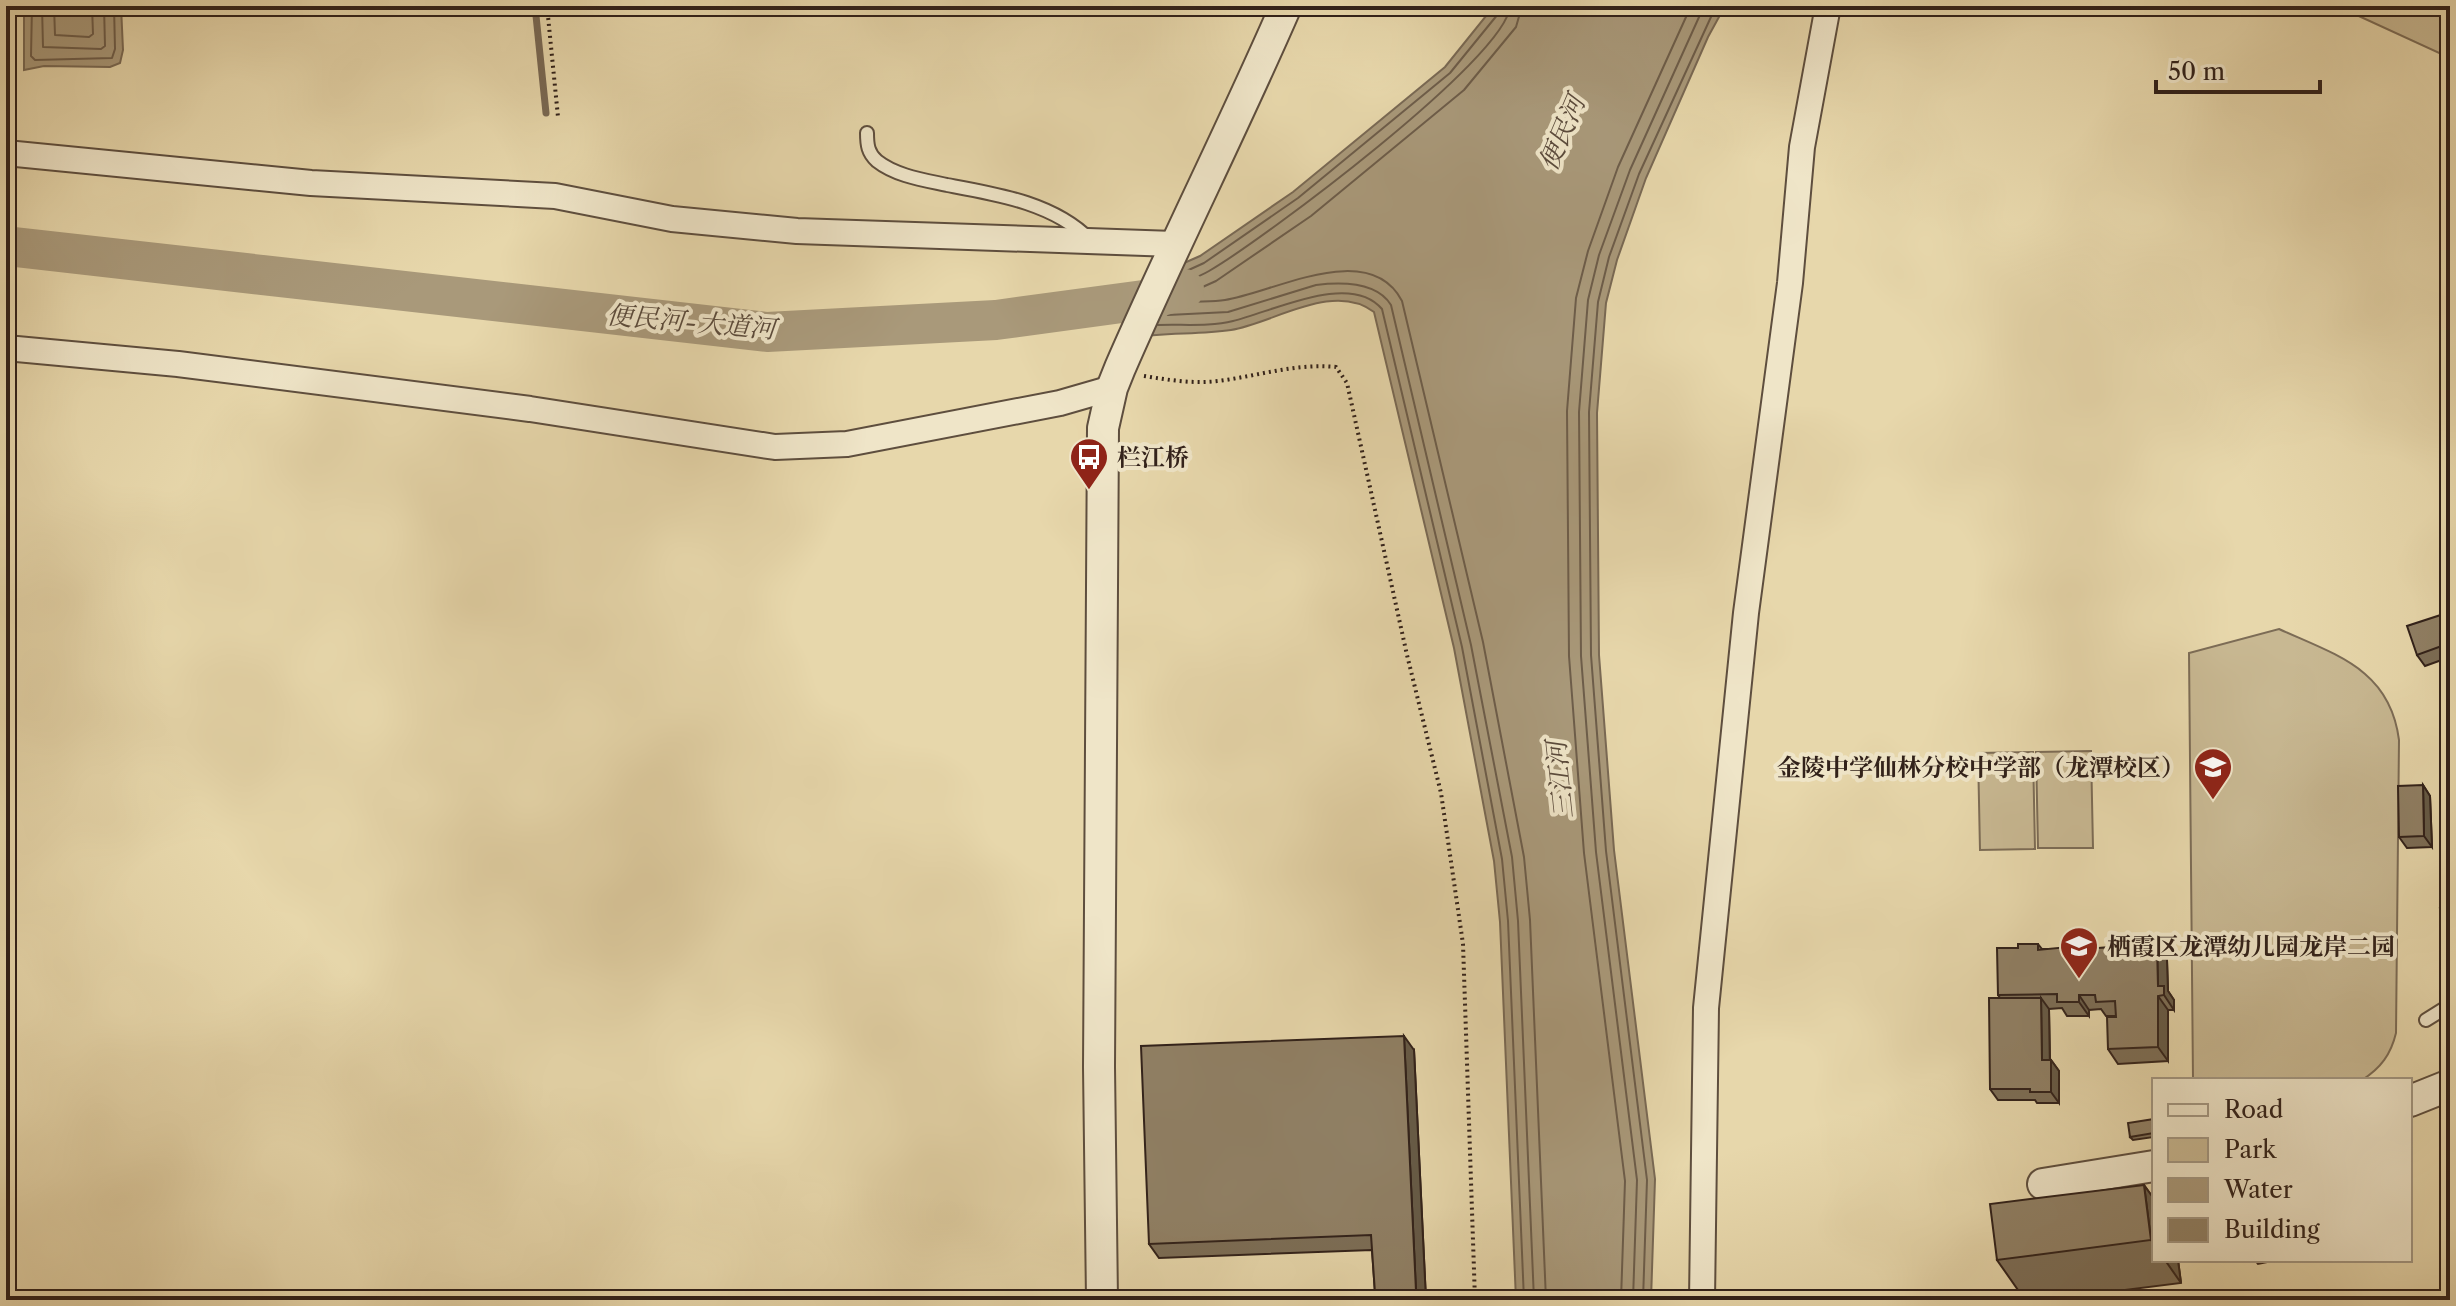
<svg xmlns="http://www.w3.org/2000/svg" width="2456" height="1306" viewBox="0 0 2456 1306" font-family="'Libre Caslon Text','Noto Serif SC',serif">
<rect width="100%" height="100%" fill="#e7d7ab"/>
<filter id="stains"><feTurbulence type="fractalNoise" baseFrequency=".0025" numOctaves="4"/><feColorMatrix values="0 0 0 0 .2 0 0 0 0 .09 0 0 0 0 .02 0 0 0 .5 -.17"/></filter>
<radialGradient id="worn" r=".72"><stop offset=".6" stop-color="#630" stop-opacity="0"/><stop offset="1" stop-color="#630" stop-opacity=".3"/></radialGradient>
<!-- green -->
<path fill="#c8b892" stroke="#7c6c56" stroke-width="2" d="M2337,6H2450V58Z
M2279,629C2336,655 2390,669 2399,740L2396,1033C2391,1054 2381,1068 2362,1080H2193L2189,653Z
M2091,751L2093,848H2038L2036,752Z
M2033,752L2035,849L1980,850L1978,753Z"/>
<!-- water -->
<path fill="#a9997a" stroke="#796954" stroke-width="2" d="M24,6H121L123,50L120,63L110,67L44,66L24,70Z
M1494,6H1725L1708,37L1646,178L1617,260L1606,303L1597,413L1599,655L1614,850L1655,1179L1651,1300H1516L1500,922L1494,861L1454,648L1374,312C1333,281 1274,323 1231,330C1198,335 1164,332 1131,338L1161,273L1200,256L1293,192L1445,67Z"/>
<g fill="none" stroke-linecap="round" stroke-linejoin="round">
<!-- shore -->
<path stroke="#6d5d4a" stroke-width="2" d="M32,6L31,56L35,60L112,58L115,49L114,6
M42,6L43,47L101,49L105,46L104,6
M54,6L55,35L89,37L93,34L92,6
M1522,6L1516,27L1464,90L1311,216L1216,281L1187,294L1185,298L1188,302C1200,301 1213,302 1225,300C1273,293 1369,238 1402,301L1483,642L1524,857L1530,920L1546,1300
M1182,273L1204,263L1298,198L1450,73L1498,14L1500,6
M1175,286C1186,281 1199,277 1209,271C1261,241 1507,58 1510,6
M1164,311L1168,315L1228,312L1316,285C1341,282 1376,281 1391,305L1471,645L1512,857L1518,921L1534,1300
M1158,325C1182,324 1210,327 1233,321C1272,312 1350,271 1382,309L1462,647L1502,859L1508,921L1524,1300
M1621,1300L1625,1181L1584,853L1569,656L1567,411L1576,298L1588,251L1618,167L1691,6
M1633,1300L1637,1180L1596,852L1581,656L1579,412L1588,300L1599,255L1630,170L1704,6
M1643,1300L1647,1180L1606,851L1591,655L1589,412L1598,302L1609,257L1639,174L1716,6"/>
<!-- stream -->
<path stroke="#796954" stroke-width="7" d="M535,6L546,113"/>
<!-- river -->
<path stroke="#a9997a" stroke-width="40" d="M6,246L767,332L996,320L1151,299L1184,289"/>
<!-- service casing -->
<g stroke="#5e4e3e" stroke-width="16">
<path id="service" d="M867,133C867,145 868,153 877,161C896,176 924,180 947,185C996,194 1054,203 1090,240
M2426,1020L2450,1005"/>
</g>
<!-- minor casing -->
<g stroke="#5e4e3e" stroke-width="28">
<path id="minor" d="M6,153L311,183L555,196L672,219L797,231L1174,244
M6,348L178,364L530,409L775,447L847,444L1060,403L1112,388
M1702,1300L1706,1008L1746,613L1790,283L1802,147L1828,6"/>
</g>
<!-- tertiary casing -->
<g stroke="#5e4e3e" stroke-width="34">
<path id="tertiary" d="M2410,1101L2450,1085
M2043,1184L2154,1166
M1102,1300L1099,1067L1103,428L1112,388L1120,368C1173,246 1233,128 1286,6"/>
</g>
<!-- path -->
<path stroke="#31211a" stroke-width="4" stroke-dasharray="2 4" stroke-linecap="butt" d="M547,6L558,117
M1144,376C1169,380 1193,384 1218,381C1258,376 1296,363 1336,367L1347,383L1407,655L1441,793L1463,944L1475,1300"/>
<!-- service -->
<use href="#service" stroke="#efe5c8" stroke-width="12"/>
<!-- minor -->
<use href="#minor" stroke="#efe5c8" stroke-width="24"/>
<!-- tertiary -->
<use href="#tertiary" stroke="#efe5c8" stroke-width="30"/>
</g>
<!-- wall -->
<path fill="#7c6e57" stroke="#31211a" stroke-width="2" d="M2450,612V657L2425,666L2417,655Z
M2423,785L2430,796L2432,847L2407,848L2399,837Z
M2038,944L2042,949H2080L2117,947L2119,950L2137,949L2157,946L2167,960L2168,991L2174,1000V1010H2168V1061L2118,1064L2108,1049L2116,1016H2106L2101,1009L2089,1010V1016H2067L2062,1008L2049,1009L2050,1060H2051L2059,1071V1103H2037L2035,1100H1998L1990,1089L2000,998L1998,995L2018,948Z
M1414,1050L1426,1300H1380L1375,1293L1372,1250L1159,1258L1149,1244Z
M2154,1119V1137L2133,1140L2130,1137Z
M2144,1185L2154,1199V1260H2178L2181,1283L2045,1300H2025L1997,1260Z
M2255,1260H2277L2258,1264Z"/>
<!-- shaded-wall -->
<path fill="#655a47" stroke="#31211a" stroke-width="2" d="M2423,785L2430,796L2432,847L2424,836Z
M2157,946L2167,960L2168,991L2174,1000V1010L2158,986Z
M2079,995L2089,1010V1016L2079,1002Z
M2158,996L2168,1010V1061L2158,1047Z
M2041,998L2049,1009L2050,1071L2042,1060Z
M1404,1036L1414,1050L1426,1300H1422L1416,1291Z
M2051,1060L2059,1071V1103L2051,1092Z
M2144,1185L2154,1199V1245L2151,1240Z
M2165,1260H2178L2181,1283Z"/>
<!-- building -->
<path fill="#908065" stroke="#31211a" stroke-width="2" d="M2450,612V643L2417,655L2407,626Z
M2423,785L2424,836L2399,837L2398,786Z
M2450,902V925L2440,908Z
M2018,944H2038V950L2078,946V949L2117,947V950L2137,949V946H2157L2158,986H2164V995L2158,996V1047L2108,1049L2107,1017H2116L2115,1001L2096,1002L2095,995H2079V1002H2057V994L1998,995L1997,948H2018Z
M1989,998H2041L2042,1060H2051V1092H2030V1089H1990Z
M1404,1036L1416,1291L1375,1293L1371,1235L1149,1244L1141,1046Z
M2154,1119V1133L2130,1137L2128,1123Z
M2144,1185L2151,1240L1997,1260L1990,1204Z"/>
<!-- icons -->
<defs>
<g id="bus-pin" transform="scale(2)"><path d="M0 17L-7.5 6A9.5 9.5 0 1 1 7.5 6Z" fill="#8f2418" stroke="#efe5c8"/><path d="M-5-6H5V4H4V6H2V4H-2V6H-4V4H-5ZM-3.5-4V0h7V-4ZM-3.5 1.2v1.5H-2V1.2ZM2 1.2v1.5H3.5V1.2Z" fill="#fff"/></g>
<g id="school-pin" transform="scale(2)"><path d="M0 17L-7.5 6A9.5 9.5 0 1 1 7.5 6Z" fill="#8f2418" stroke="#efe5c8"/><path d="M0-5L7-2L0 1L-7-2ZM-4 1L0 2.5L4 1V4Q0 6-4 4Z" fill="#fff"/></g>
</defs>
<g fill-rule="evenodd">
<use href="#bus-pin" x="1089" y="457"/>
<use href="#school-pin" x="2213" y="767"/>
<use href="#school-pin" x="2079" y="946"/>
</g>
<g text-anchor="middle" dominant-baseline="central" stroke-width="8" stroke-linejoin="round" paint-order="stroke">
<!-- poi labels -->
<g font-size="24" font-weight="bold" fill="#31211a" stroke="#efe5c8" text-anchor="start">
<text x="1117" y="457">栏江桥</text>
<text x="2185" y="767" text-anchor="end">金陵中学仙林分校中学部（龙潭校区）</text>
<text x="2107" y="946">栖霞区龙潭幼儿园龙岸二园</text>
</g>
<!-- water labels -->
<g font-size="26" font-style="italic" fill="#5b4b3c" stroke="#efe5c8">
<text transform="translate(1562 133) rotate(-67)">便民河</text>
<text transform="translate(691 322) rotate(5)">便民河-大道河</text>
<text transform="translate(1560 780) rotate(-96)">三江河</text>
</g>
</g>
<!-- margin -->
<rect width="2456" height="1306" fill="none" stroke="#e7d7ab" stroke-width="32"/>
<rect x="8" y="8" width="2440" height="1290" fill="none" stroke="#31211a" stroke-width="4"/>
<rect x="16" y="16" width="2424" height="1274" fill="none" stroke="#31211a" stroke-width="2"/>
<!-- legend -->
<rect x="2152" y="1078" width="260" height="184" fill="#efe5c8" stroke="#a39782" stroke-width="2"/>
<rect x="2168" y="1104" width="40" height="12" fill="#efe5c8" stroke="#a39782" stroke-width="2"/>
<text x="2224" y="1118" font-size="24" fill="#31211a">Road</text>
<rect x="2168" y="1138" width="40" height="24" fill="#c8b892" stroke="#a39782" stroke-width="2"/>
<text x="2224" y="1158" font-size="24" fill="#31211a">Park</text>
<rect x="2168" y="1178" width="40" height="24" fill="#a9997a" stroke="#a39782" stroke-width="2"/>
<text x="2224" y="1198" font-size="24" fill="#31211a">Water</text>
<rect x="2168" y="1218" width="40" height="24" fill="#908065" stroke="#a39782" stroke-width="2"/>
<text x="2224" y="1238" font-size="24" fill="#31211a">Building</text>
<!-- scale -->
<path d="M2156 80v12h164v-12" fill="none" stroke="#31211a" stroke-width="4"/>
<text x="2168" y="80" font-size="24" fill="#31211a" stroke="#efe5c8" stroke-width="6" paint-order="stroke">50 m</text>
<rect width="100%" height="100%" filter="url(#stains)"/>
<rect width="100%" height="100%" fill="url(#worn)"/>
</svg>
